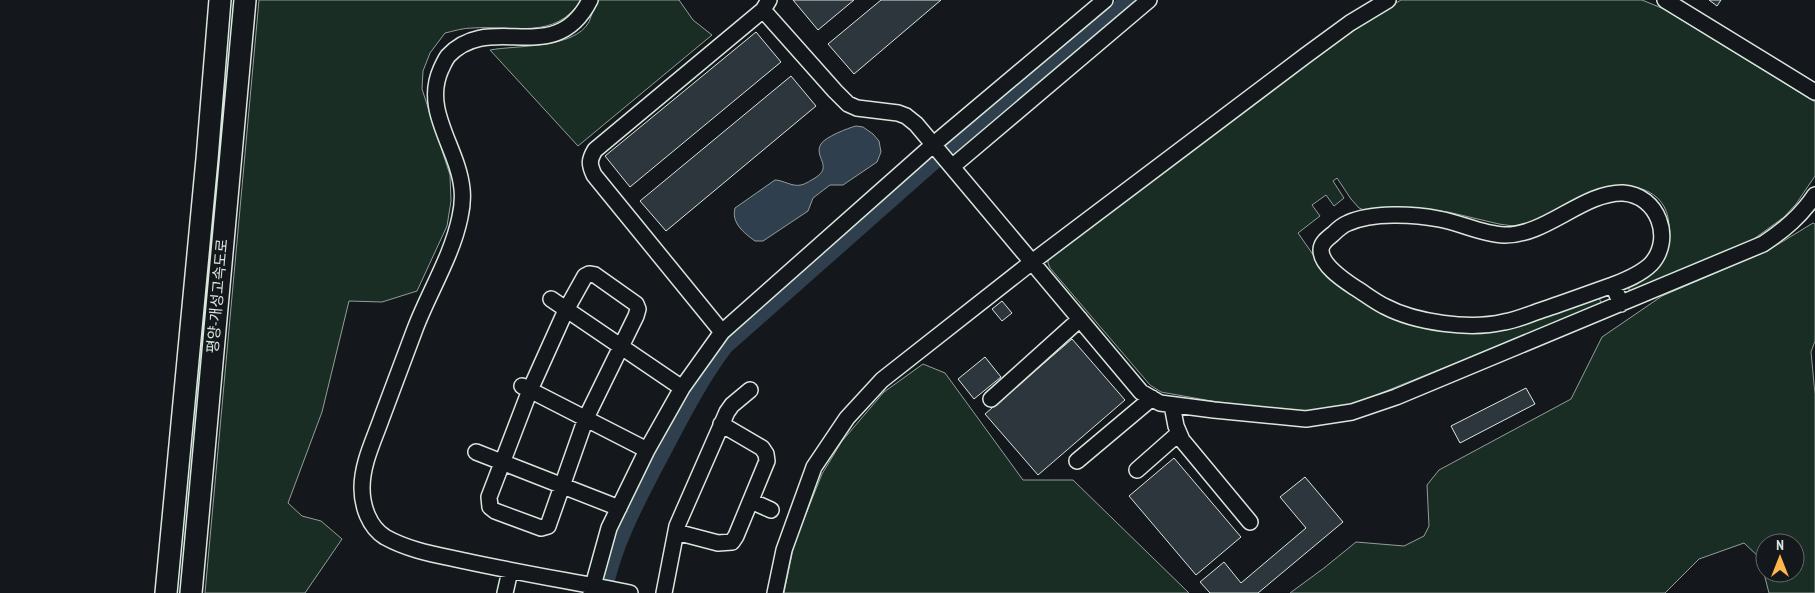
<svg xmlns="http://www.w3.org/2000/svg" width="1815" height="593" viewBox="0 0 1815 593" font-family="'PT Sans Narrow','Noto Sans KR',sans-serif">
<rect width="100%" height="100%" fill="#14181c"/>
<!-- green -->
<path fill="#1a2d24" stroke="#939e99" fill-rule="evenodd" d="M259,0H581C556,41 511,25 472,28C463,28 454,31 445,33L430,53L423,71L422,89L450,175L451,201L447,226L417,291L382,302L349,301L322,412L288,503L302,516L321,521L342,539L305,593H205Z
M597,0H679L693,20L712,35L578,146L490,50C517,45 574,49 589,22C592,15 594,7 597,0Z
M1401,0H1642L1664,9L1815,102V176L1796,204L1784,217L1751,241L1636,291L1629,290V285C1637,277 1660,259 1665,251C1670,244 1670,232 1669,225C1667,187 1628,181 1599,189L1537,220L1524,225L1513,226L1499,224L1448,212L1415,208L1396,207L1364,210L1359,208L1351,199L1337,178L1333,181L1344,198L1334,206L1326,195L1312,205L1320,216L1298,233L1328,276L1447,328L1598,296L1602,304L1359,402L1329,409L1301,412L1217,402L1161,392L1150,385L1050,268L1048,263V258L1353,28Z
M1813,223L1815,224V341L1811,352L1815,394V593H1769L1760,558L1744,543L1699,559L1665,593H1290L1324,568L1356,542L1404,546L1424,536L1429,526L1427,485L1439,470L1571,399L1602,337L1662,296L1767,251ZM1765,543H1795V573H1765Z
M923,364L945,373L1023,480H1073L1189,593H784L794,544L822,474L842,441L884,392Z"/>
<!-- water -->
<path fill="#2f3f4d" stroke="#939e99" d="M856,126L863,127L873,134L879,141L881,152L877,162L843,185H830L813,198L808,211L763,241H755C744,233 731,223 735,208L775,180C783,180 792,187 801,185C806,184 811,180 815,178C834,166 813,157 821,144C825,137 848,128 856,126Z"/>
<g fill="none" stroke-linecap="round" stroke-linejoin="round">
<!-- canal -->
<path stroke="#2f3f4d" stroke-width="14" d="M605,593C615,542 640,498 664,452C683,416 701,380 726,347L951,148L1127,0"/>
</g>
<!-- building -->
<path fill="#2c363c" stroke="#d8e6dc" d="M793,0H854L818,30Z
M881,0H941L854,74L828,44Z
M1709,0H1721L1717,6Z
M756,32L781,62L630,187L605,156Z
M791,76L816,106L666,231L640,201Z
M1002,301L1012,313L1002,321L992,309Z
M1072,339L1125,400L1038,475L985,414Z
M985,357L1001,377L974,399L958,379Z
M1526,388L1535,404L1460,443L1451,426Z
M1174,458L1241,537L1196,575L1129,496Z
M1305,477L1343,522L1258,593H1210L1200,582L1224,562L1241,583L1306,528L1280,497Z"/>
<g fill="none" stroke-linecap="round" stroke-linejoin="round">
<!-- minor casing -->
<g stroke="#d8e6dc" stroke-width="18">
<path id="minor" d="M590,0C555,70 491,10 448,56C445,60 443,65 441,69C422,111 458,147 462,189C463,198 462,208 460,217C452,256 429,292 415,329C404,359 393,388 382,417C374,440 362,463 362,488C362,506 369,527 385,537C410,551 438,555 465,561C520,573 575,582 630,593
M1665,0L1815,92
M763,10L835,91L848,104L857,108L898,113L906,116L916,124L1141,392L1160,403L1214,410L1306,419L1352,412L1396,397L1763,244C1784,230 1801,216 1815,195
M953,166L1149,0
M589,274L595,275L636,304L638,309L636,316L586,418L548,526L541,528L495,511L490,507L489,497L530,390L566,310L585,276Z
M1613,285C1590,293 1566,302 1542,310C1530,314 1517,320 1504,322C1470,330 1416,323 1384,306C1374,301 1364,293 1354,287C1342,279 1321,265 1321,250C1321,243 1328,238 1333,234C1337,230 1343,225 1348,223C1372,212 1414,214 1439,219C1461,223 1482,234 1504,235C1546,236 1583,192 1623,193C1658,195 1674,239 1651,264C1641,274 1626,280 1613,285L1621,304
M551,299L682,388
M722,332L594,175C589,164 589,160 595,150L763,10L769,0
M522,386L647,450
M991,399L1080,319
M1172,405L1176,426L1182,440L1250,522
M476,452L619,508
M1077,461L1152,398
M1137,470L1179,433
M751,501L771,510
M676,532L718,543L732,542L736,536L767,461L766,454L762,448L721,424
M505,593L510,571
M591,593L609,528L647,450L682,388L722,332L934,144L1105,0
M664,593L677,526L727,412L732,405L750,390
M775,593L784,550L814,467L847,418L882,380L1032,262L1305,56L1350,23L1388,0"/>
</g>
<!-- highway casing -->
<g stroke="#d8e6dc" stroke-width="24">
<path id="highway" d="M166,593L207,159L220,0
M191,593L245,0"/>
</g>
<!-- minor -->
<use href="#minor" stroke="#14181c" stroke-width="15"/>
<!-- highway -->
<use href="#highway" stroke="#14181c" stroke-width="21"/>
</g>
<g text-anchor="middle" dominant-baseline="central" stroke-width="4" stroke-linejoin="round" paint-order="stroke">
<!-- street labels -->
<g font-size="15" fill="#d8e6dc" stroke="#14181c">
<text transform="translate(217 296) rotate(-85)">평양-개성고속도로</text>
</g>
</g>
<!-- north arrow -->
<g transform="translate(1780 558)"><circle r="24" fill="#14181c" stroke="#626a69"/>
<path d="M0-4L9 19L0 12L-9 19Z" fill="#ffb74d"/>
<text y="-8" font-size="14" font-weight="bold" text-anchor="middle" fill="#d8e6dc">N</text>
</g>
</svg>
